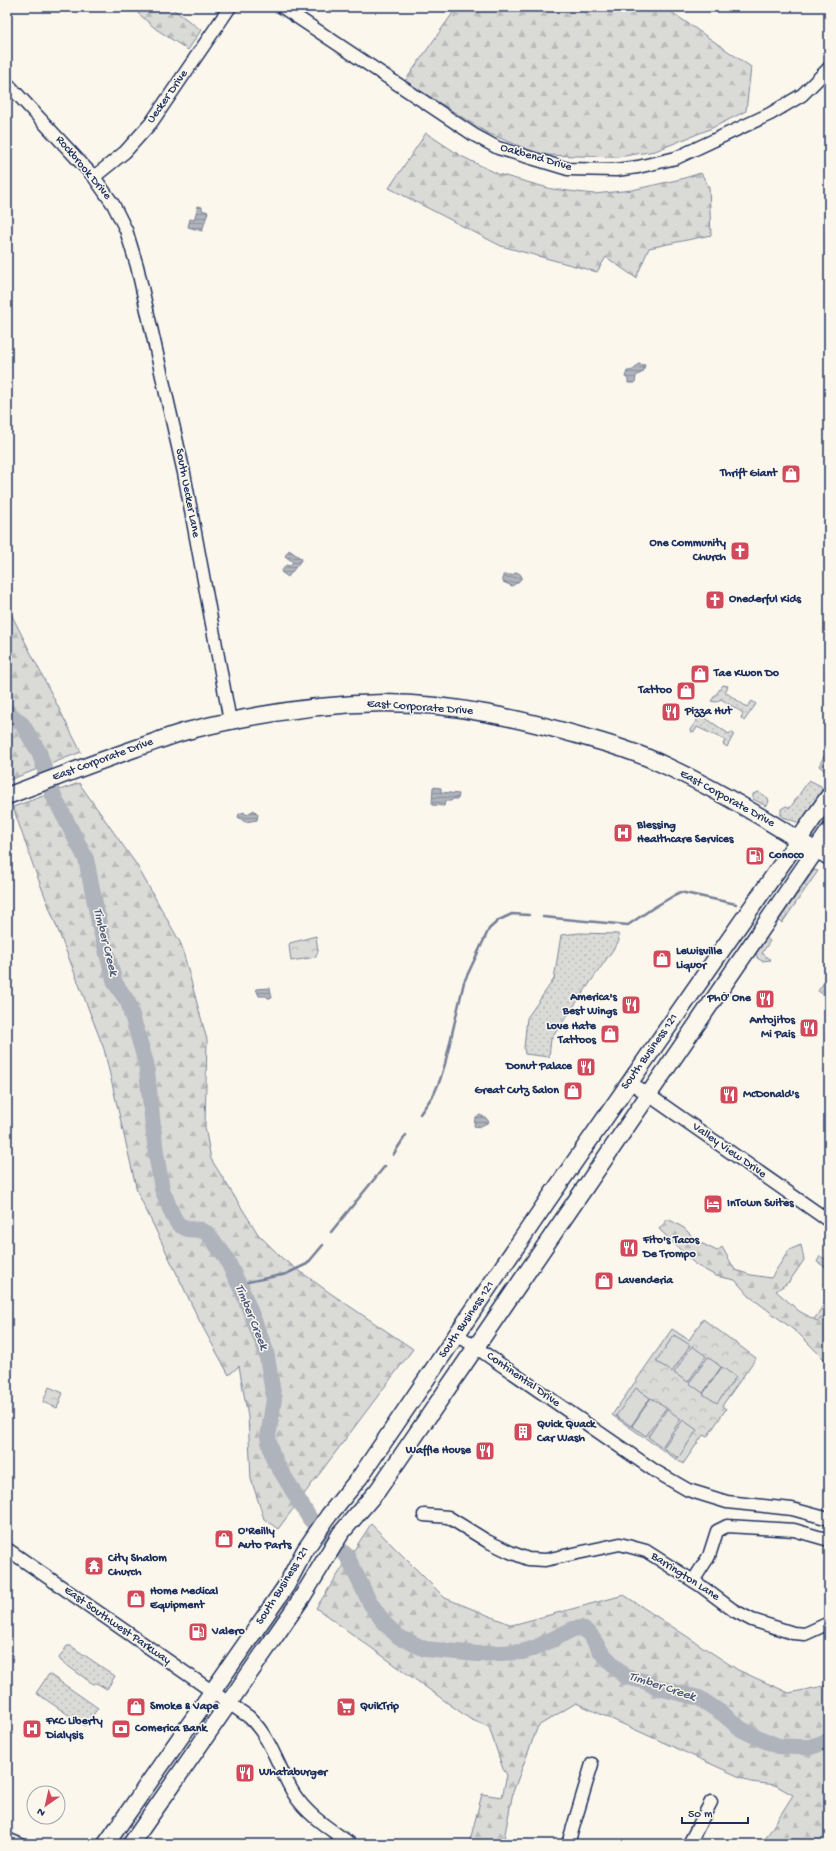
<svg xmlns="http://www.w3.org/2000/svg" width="836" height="1851" viewBox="0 0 836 1851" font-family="'Gochi Hand',sans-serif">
<defs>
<pattern id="grass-dots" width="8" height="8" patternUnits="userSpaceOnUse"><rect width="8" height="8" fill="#dadad7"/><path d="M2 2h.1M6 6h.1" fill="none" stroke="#babbbb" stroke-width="1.8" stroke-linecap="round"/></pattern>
<pattern id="forest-firs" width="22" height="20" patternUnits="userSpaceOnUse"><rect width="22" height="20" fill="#dadad7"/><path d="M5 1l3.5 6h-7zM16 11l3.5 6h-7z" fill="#babbbb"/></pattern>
<pattern id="park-crowns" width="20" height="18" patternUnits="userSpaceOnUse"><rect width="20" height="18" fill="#dadad7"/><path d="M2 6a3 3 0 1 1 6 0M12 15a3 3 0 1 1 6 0" fill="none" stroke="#babbbb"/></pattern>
<pattern id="water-rules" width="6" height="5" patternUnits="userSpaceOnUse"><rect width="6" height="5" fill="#afb3bb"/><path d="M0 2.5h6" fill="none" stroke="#8e929b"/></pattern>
</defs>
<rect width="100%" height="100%" fill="#fbf7ec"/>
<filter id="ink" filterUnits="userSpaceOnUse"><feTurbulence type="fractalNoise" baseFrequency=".025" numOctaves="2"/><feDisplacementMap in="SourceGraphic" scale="8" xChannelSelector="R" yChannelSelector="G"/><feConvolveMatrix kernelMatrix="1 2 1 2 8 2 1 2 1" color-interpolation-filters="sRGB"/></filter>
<g filter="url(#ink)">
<!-- grass -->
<path fill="url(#grass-dots)" stroke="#7a849a" d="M723,685L728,686L725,692L747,707L752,701L756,704L744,721L741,718L743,713L721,699L716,702L711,701Z
M704,710L707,711L704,717L729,734L731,732L734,734L727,747L723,744L725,740L697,727L695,731L691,732L690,730Z
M824,756L829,758V774L819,766Z
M809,780L821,786L822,792L804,819L799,823L781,816V809L786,806L790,808Z
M758,792L768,798L769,802L766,806L753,799V794Z
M814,870L818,871L782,923L779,920Z
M580,933L618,934L619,941L551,1039L549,1057L525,1054L524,1048L527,1018L554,979L561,935Z
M766,938L770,941L762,953L771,960L762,961L757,958L756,953Z
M829,975V998L818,991Z
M820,1256L829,1262V1269L817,1262Z
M829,1297V1325L813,1321Z
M67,1646H71L115,1676L107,1689L96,1683L93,1684L61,1661L59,1658Z
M49,1674L98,1708L85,1726L36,1693Z"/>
<!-- forest -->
<path fill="url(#forest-firs)" stroke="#7a849a" d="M131,7H170L201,30L188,50L156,29Z
M457,7H664L751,67L746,111L710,129L655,151L618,157L542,155L487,133L405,81Z
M426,133L461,156L498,174L552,189L594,194L632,190L681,179L701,173L709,187L711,235L649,248L636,278L606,257L597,272L501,246L389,188Z
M7,606L81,752L7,781Z
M79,783L136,864L181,944L207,1040L205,1127L211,1159L258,1234L283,1259L330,1293L413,1349L278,1529L264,1519L251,1479L248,1417L239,1366L229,1375L200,1322L137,1191L104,1049L34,868L13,807Z
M668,1219L684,1228L697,1241L717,1251L722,1247L735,1270L751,1275L771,1278L789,1250L801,1245L804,1260L789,1282L776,1291L799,1311L817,1321L828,1315L829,1316V1364L798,1333L749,1296L735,1280L716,1276L696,1265L659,1229Z
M371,1524L445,1598L512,1625L624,1595L738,1670L789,1693L829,1685V1844H762L793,1795L775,1785L751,1782L576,1703L538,1726L513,1792L503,1844H469L482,1794L502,1797L507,1775L503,1769L489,1727L470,1719L316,1608Z"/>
<!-- park -->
<path fill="url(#park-crowns)" stroke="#7a849a" d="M316,936L318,951L316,957L291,961L289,945L290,943Z
M703,1319L756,1358L722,1406L726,1409L707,1437L703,1435L683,1464L612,1415L672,1329L689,1340Z
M49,1387L63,1393L57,1408L43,1402Z"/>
<!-- pitch -->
<path fill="#dadad7" stroke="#7a849a" d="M674,1335L690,1345L672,1372L656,1361Z
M692,1346L706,1356L688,1382L674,1373Z
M708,1357L721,1367L703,1393L689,1383Z
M722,1367L736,1377L717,1403L703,1394Z
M636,1388L650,1398L631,1426L616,1416Z
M651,1398L666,1408L646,1436L632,1426Z
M667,1409L681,1419L662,1447L648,1437Z
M683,1420L697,1430L678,1458L663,1448Z"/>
<!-- water -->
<path fill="url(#water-rules)" stroke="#747e96" d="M198,206L202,207V210L208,212L202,231L188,227L190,219L194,220Z
M638,364L645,365L643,372L636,376L635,383H628V379L625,377L627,371C633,371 635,369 638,364Z
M289,550L302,559L288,577L281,572L286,565L289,566L293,562L285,556Z
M517,572L521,575L522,578L518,582L512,586L503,582V575H512Z
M433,787L441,788V792L459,794L458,799H453L451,801H445L444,806L432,805Z
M254,810L258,814L257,820L245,822L238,817L239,814L244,812L246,815Z
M270,988L272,998H268L266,996H259L256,989Z
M480,1115L486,1118L489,1122L479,1127L474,1126L475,1118Z"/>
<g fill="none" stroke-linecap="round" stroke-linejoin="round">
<!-- stream -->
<path stroke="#747e96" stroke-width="2.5" d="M543,917L628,925L653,908L680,892L736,904
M420,1114L434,1094L440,1080L445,1064L464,982L489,929L499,920L512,914L529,915
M393,1155L406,1135
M331,1232L385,1166
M238,1284L286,1274L307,1264L323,1245
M827,1743L829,1744"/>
<!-- river -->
<path stroke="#afb3bb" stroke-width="16" d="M7,711L22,724L39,752L53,795L86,859L100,928L115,983L128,1002L146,1063L156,1153L162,1189L173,1216L178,1224L187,1229L200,1230L207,1233L225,1256L243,1293L266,1351L274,1399L268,1437L273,1458L310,1519L347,1556L370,1603L385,1624L399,1637L425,1649L478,1654L522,1652L535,1648L573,1629L581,1628L590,1634L601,1652L625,1677L644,1681L659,1688L699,1698L723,1714L741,1729L761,1739L778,1746L797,1747H810L829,1741"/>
<!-- minor casing -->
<g stroke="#1b2f5e" stroke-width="15">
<path id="minor" d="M282,7L474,135L498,148L568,169L616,170L638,167L676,158L770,114L802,95L829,68
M7,83L94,177L113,204L126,230L137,266L184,473L230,721
M94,177L125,152L151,123L230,7
M815,851L829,859
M630,1082L829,1221
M458,1335L655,1471L688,1490L727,1502L792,1509L829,1519
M424,1515L448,1517L487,1541L510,1552L528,1559L545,1560L620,1544L646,1551L701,1586L733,1610L752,1620L793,1633L805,1634L829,1623
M7,1549L249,1717C272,1739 278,1768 294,1794C308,1816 330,1829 351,1844
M693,1581L709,1556L717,1531L727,1526L794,1530L829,1540
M7,1839L19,1844
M568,1844L592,1764
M689,1844L711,1802"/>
</g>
<!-- major casing -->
<g stroke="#1b2f5e" stroke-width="19">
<path id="major" d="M7,796C49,780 91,764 134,749C152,743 169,736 187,731C250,715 318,704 384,703C453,703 522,719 588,738C613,745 639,753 664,765C714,788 761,816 808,846
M106,1844L286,1586L305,1550L329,1515L360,1477L548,1200L829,796
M131,1844L301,1599L341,1533L378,1490L829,831"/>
</g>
<!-- minor -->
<use href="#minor" stroke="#fbf7ec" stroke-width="12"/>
<!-- major -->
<use href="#major" stroke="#fbf7ec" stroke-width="16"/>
</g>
</g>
<!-- icons -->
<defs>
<g id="shop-square" transform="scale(1)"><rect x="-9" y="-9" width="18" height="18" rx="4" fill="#d1495b" stroke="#fbf7ec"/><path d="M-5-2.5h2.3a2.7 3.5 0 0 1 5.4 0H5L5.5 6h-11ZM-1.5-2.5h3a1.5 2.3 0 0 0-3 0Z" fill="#fff"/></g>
<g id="church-square" transform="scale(1)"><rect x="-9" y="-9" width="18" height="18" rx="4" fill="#d1495b" stroke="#fbf7ec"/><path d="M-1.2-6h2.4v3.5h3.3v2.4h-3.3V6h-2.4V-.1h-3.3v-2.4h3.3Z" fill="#fff"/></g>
<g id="restaurant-square" transform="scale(1)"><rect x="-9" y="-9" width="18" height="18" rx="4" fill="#d1495b" stroke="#fbf7ec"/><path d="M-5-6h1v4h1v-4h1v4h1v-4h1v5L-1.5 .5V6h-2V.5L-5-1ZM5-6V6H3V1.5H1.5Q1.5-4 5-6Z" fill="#fff"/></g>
<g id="hospital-square" transform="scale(1)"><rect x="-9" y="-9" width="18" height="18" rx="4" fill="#d1495b" stroke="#fbf7ec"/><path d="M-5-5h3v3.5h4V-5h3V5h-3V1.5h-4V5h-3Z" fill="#fff"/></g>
<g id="fuel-square" transform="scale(1)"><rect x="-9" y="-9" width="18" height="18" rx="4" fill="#d1495b" stroke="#fbf7ec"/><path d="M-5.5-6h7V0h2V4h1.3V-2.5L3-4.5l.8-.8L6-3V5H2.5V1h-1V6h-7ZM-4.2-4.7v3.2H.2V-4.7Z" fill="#fff"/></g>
<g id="hotel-square" transform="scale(1)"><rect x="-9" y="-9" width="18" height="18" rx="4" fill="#d1495b" stroke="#fbf7ec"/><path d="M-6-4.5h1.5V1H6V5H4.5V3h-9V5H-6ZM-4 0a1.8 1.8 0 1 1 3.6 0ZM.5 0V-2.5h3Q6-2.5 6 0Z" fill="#fff"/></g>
<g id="building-square" transform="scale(1)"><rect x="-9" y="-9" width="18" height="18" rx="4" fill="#d1495b" stroke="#fbf7ec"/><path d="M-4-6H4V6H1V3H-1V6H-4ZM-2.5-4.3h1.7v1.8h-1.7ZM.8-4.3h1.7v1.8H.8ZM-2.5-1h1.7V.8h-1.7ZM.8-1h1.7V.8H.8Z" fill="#fff"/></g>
<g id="temple-square" transform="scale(1)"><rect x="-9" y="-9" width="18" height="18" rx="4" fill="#d1495b" stroke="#fbf7ec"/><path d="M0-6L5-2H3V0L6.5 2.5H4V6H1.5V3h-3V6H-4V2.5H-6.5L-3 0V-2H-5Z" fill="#fff"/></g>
<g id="supermarket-square" transform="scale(1)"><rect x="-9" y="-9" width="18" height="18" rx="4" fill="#d1495b" stroke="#fbf7ec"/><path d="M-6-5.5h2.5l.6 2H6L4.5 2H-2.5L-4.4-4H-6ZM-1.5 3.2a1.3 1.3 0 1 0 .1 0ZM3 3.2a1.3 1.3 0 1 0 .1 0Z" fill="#fff"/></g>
<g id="bank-square" transform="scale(1)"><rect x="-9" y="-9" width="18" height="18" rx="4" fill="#d1495b" stroke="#fbf7ec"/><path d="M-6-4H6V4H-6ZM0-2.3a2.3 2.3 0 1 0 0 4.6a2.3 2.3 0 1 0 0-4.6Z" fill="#fff"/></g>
</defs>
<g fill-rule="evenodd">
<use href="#shop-square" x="791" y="474"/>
<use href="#church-square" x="740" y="551"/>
<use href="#church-square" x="715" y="600"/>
<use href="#shop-square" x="700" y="674"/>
<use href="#shop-square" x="686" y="691"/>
<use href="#restaurant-square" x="671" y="712"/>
<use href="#hospital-square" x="623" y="833"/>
<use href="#fuel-square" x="755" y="856"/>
<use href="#shop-square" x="662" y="959"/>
<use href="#restaurant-square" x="765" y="999"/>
<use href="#restaurant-square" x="631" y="1005"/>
<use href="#restaurant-square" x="809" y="1028"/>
<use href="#shop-square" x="610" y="1034"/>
<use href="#restaurant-square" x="586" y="1067"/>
<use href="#shop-square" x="573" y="1091"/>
<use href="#restaurant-square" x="729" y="1095"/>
<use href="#hotel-square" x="713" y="1204"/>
<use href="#restaurant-square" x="629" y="1248"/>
<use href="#shop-square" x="604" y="1281"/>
<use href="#building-square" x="523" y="1432"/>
<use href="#restaurant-square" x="485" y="1451"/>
<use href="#shop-square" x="224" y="1539"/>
<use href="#temple-square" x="94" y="1566"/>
<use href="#shop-square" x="136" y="1599"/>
<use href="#fuel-square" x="198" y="1632"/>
<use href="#shop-square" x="136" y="1707"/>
<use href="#supermarket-square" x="346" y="1707"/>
<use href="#hospital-square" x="32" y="1729"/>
<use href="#bank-square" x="121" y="1729"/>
<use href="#restaurant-square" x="245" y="1773"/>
</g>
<g text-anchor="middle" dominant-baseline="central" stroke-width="3" stroke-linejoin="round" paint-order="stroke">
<!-- street labels -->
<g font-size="12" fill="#1b2f5e" stroke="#fbf7ec">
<text transform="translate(168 97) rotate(-55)">Uecker Drive</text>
<text transform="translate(536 158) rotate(16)">Oakbend Drive</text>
<text transform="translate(83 168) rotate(50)">Rockbrook Drive</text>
<text transform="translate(187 493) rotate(79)">South Uecker Lane</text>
<text transform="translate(420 708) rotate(4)">East Corporate Drive</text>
<text transform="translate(103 760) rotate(-20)">East Corporate Drive</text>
<text transform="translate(727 799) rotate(29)">East Corporate Drive</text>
<text transform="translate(650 1052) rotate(-55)">South Business 121</text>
<text transform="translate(729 1151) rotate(35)">Valley View Drive</text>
<text transform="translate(467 1320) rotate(-56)">South Business 121</text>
<text transform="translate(523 1380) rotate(35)">Continental Drive</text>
<text transform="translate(685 1577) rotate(33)">Barrington Lane</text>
<text transform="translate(283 1586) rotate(-58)">South Business 121</text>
<text transform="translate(117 1626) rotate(35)">East Southwest Parkway</text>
</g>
<!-- poi labels -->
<g font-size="12" font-weight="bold" fill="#1b2f5e" stroke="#fbf7ec" text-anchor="start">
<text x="777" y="474" text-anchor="end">Thrift Giant</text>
<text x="726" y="544" text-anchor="end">One Community<tspan x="726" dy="14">Church</tspan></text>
<text x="729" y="600">Onederful Kids</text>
<text x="714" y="674">Tae Kwon Do</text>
<text x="672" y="691" text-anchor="end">Tattoo</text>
<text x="685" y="712">Pizza Hut</text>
<text x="637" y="826">Blessing<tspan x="637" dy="14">Healthcare Services</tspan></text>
<text x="769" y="856">Conoco</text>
<text x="676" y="952">Lewisville<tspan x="676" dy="14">Liquor</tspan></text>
<text x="617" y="998" text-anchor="end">America's<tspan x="617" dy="14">Best Wings</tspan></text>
<text x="751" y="999" text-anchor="end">Phở One</text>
<text x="795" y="1021" text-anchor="end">Antojitos<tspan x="795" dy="14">Mi Pais</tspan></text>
<text x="596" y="1027" text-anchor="end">Love Hate<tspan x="596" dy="14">Tattoos</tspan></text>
<text x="572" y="1067" text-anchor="end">Donut Palace</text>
<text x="559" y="1091" text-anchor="end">Great Cutz Salon</text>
<text x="743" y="1095">McDonald's</text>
<text x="727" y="1204">InTown Suites</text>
<text x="643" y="1241">Fito's Tacos<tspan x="643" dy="14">De Trompo</tspan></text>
<text x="618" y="1281">Lavenderia</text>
<text x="537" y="1425">Quick Quack<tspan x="537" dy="14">Car Wash</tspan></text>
<text x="471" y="1451" text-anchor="end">Waffle House</text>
<text x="238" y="1532">O'Reilly<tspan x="238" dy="14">Auto Parts</tspan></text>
<text x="108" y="1559">City Shalom<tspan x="108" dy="14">Church</tspan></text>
<text x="150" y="1592">Home Medical<tspan x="150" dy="14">Equipment</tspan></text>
<text x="212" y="1632">Valero</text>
<text x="150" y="1707">Smoke &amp; Vape</text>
<text x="360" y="1707">QuikTrip</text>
<text x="46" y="1722">FKC Liberty<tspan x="46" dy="14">Dialysis</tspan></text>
<text x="135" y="1729">Comerica Bank</text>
<text x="259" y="1773">Whataburger</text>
</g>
<!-- water labels -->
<g font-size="13" font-style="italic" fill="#47577a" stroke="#fbf7ec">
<text transform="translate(105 942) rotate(76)">Timber Creek</text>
<text transform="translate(251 1317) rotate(68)">Timber Creek</text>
<text transform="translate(662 1687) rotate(18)">Timber Creek</text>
</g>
</g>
<!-- margin -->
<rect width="836" height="1851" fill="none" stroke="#fbf7ec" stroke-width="24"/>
<rect x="12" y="12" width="812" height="1827" fill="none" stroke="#1b2f5e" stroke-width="1.5" filter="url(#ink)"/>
<!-- north arrow -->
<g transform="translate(46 1805) rotate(214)"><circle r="19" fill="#fbf7ec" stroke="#a1a7b3"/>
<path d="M0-3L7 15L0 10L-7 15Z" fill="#d1495b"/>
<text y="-6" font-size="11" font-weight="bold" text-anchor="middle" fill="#1b2f5e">N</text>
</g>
<!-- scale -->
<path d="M682 1817v6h66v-6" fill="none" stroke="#1b2f5e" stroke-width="2"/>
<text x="688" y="1817" font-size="12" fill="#1b2f5e" stroke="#fbf7ec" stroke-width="3" paint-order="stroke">50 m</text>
</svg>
